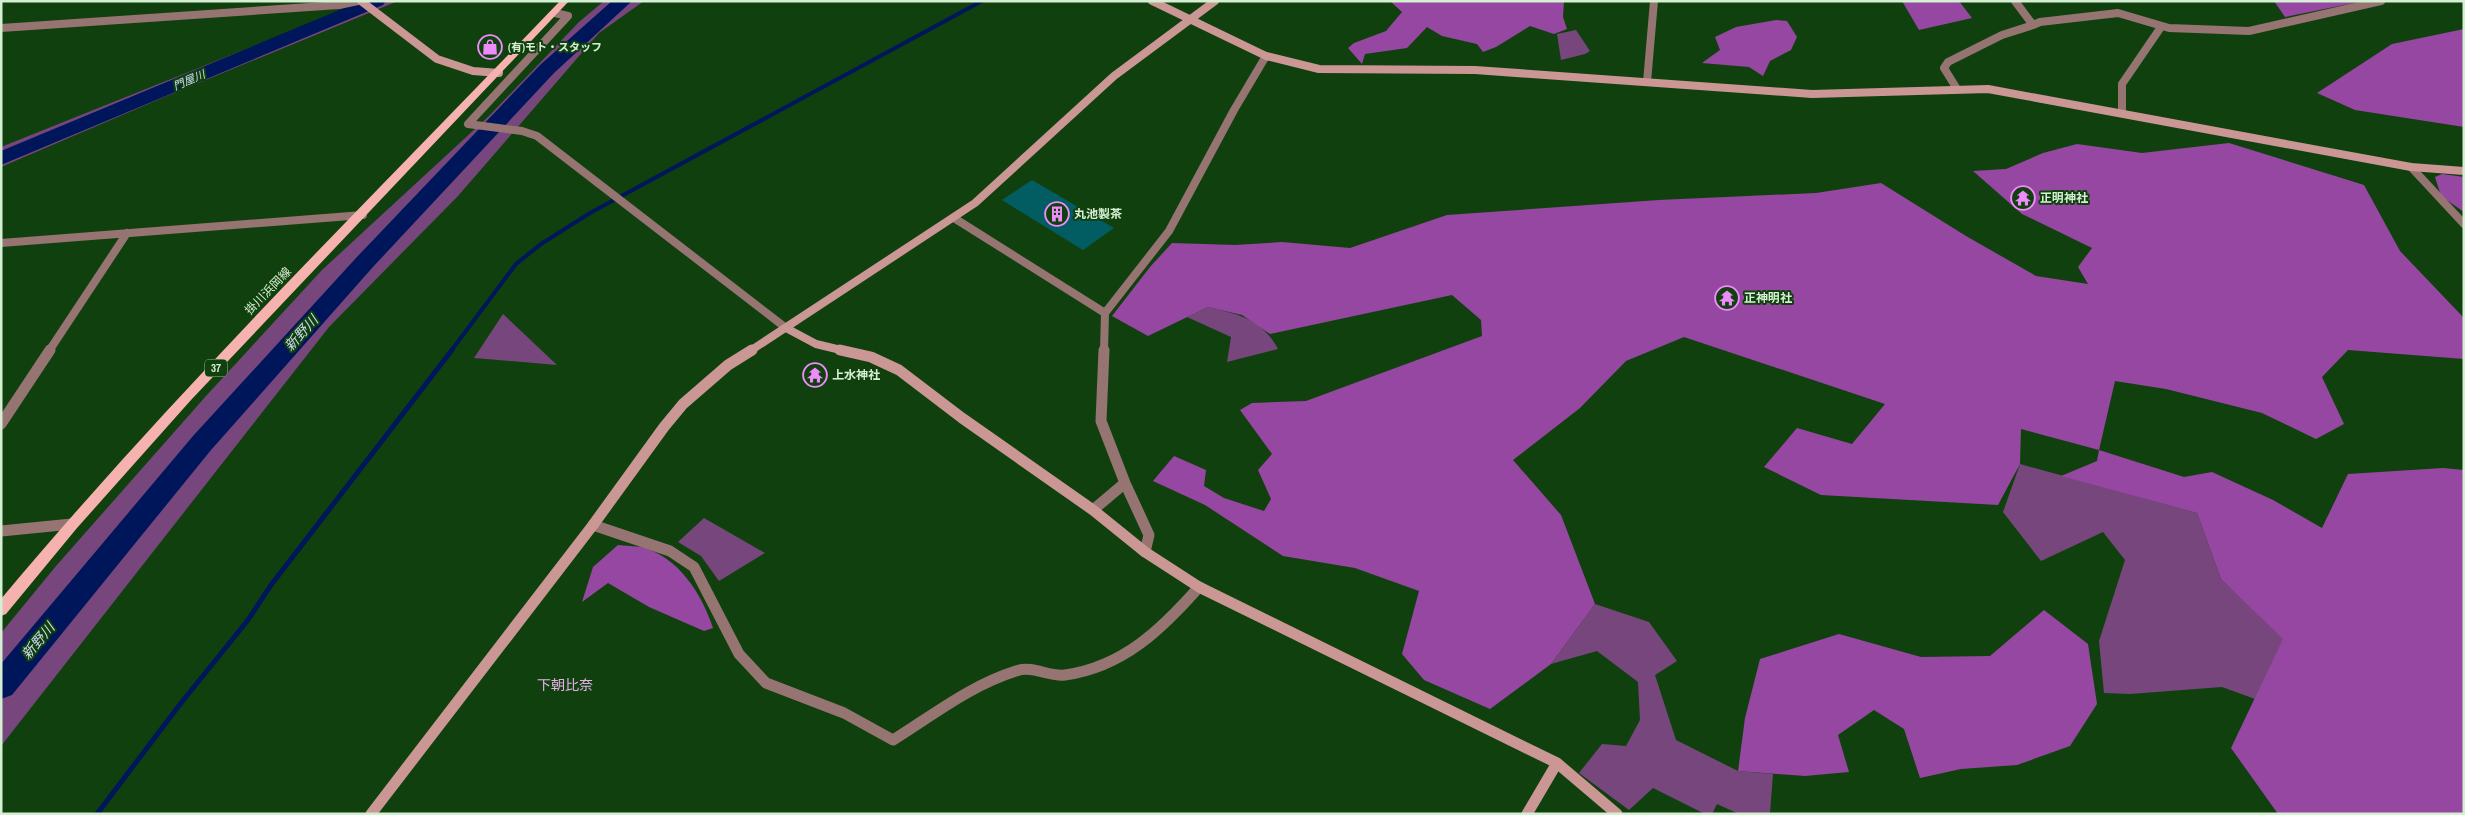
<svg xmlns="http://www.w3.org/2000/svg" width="2465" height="815" viewBox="0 0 2465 815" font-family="'Archivo Narrow','Noto Sans JP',sans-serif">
<rect width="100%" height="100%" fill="#11400f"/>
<!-- green -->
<path fill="#76467c" d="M366,1H398L162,98L1,167V147Z
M604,1H644L599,33L458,196L329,327L1,746V633L56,566L206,396L322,270L489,116L579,22Z
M1576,30L1590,51L1585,54L1561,60L1557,34Z
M1208,307C1238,314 1262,319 1278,349L1227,362L1231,337L1187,317Z
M503,314L557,365L474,358Z
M2020,464L2197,513L2221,579L2292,644L2255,699L2222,687L2130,694L2104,693L2099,641L2125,560L2103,532L2041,561L2003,512Z
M704,518L765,553L719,581L701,556L678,542Z
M1595,604L1649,622L1677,661L1655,675L1676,740L1738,771L1773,774L1770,813L1739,814L1717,804L1712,814H1705L1653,788L1629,810L1579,773L1602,744L1626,746L1640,720L1638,682L1597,651L1551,664Z"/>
<!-- forest -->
<path fill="#9647a1" d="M1390,1H1564L1563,17L1567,29L1554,34L1530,26L1496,47L1483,52L1477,44L1442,36L1427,27L1407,48L1365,54L1362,64L1348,48L1354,43L1386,31L1402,12Z
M1902,1H1959L1972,18L1919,30Z
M2274,1H2364L2285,17Z
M1776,20L1787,21L1797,37L1791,50L1770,61L1763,76L1749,67L1702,63L1720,50L1715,37L1736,27Z
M2464,29V127L2355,110L2317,93L2392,44Z
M2229,143L2364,185L2400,251L2464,318V359L2348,350L2322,377L2344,424L2316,439L2262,413L2166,389L2115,381L2099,450L2184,477L2212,472L2273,500L2322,528L2348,474L2443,468L2464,470V814H2278L2231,748L2283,639L2221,579L2197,513L2061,476L2097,461L2099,450L2021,429L2020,464L1998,505L1821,495L1764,467L1797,428L1852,444L1885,404L1684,337L1626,361L1580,408L1513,460L1561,515L1595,604L1551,664L1490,709L1424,680L1402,654L1419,591L1355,568L1283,556L1205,505L1153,481L1174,456L1206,470L1204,486L1224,498L1264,511L1271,499L1258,470L1272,454L1240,410L1252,403L1306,401L1482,336L1481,320L1452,295L1270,334L1242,315L1208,307L1148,336L1112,316L1150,267L1172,243L1235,245L1282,242L1350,248L1447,215L1659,200L1816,193L1881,183L1966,236L2036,276L2088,284L2078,267L2092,248L2022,214L1973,171L2006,169L2043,153L2077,144L2142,153Z
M2442,174L2464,177V212L2441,196L2435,177Z
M618,545C625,546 634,546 641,547C678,556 702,594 713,628L704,631L649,607L608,583L582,602L593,567Z
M2044,610L2088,644L2097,704L2070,746L2017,765L1961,769L1920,778L1904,729L1874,710L1838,735L1849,772L1805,776L1738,771L1745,718L1760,659L1839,634L1921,657L1990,656Z"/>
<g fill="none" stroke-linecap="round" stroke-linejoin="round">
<!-- stream-far1 -->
<path stroke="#00165b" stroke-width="4" d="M451,351L516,264L541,244L590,213L982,1"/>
<!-- stream -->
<path stroke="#00165b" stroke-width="5" d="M97,814L181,703L248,620L271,585L452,350"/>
<!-- river -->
<path fill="#00165b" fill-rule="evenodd" d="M361,1H386L383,5L1,165V151Z
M612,1H632L554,73L372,268L211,450L12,695L1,699V664L193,436L356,258L540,65Z"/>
</g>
<!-- building -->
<path fill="#025d63" d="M1032,180L1114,228L1083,250L1002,200Z"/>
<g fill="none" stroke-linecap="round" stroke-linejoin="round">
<!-- street-far1 -->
<path stroke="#957472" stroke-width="8" d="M2015,1L2033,25L2040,22L2118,13L2169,28L2249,31L2381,1
M555,13L568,16L468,124L522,131L537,136L786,328
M1,28L339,5L358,1
M1647,82L1654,1
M1957,89L1944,68L1948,62L2002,35L2033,25
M2122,112V84L2161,27
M2411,167L2464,224
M954,218L1105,313
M1,243L363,215
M49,351L127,233
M1104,351L1105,313L1169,231L1234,110L1266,56"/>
<!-- street -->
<path stroke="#957472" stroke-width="11" d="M1104,350L1101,421L1125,483L1149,535L1145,552
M1,424L50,350
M1093,510L1125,483
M593,525L670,551L694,567L739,654L766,683L844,713L893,740C933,715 971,685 1016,671C1033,665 1048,677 1065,675C1123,667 1162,629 1199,587
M1,531L72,524"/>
<!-- secondary-far1 -->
<path stroke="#cb9794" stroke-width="8" d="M361,1L437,59L473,71L499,73
M1152,1L1266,56L1319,69L1475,70L1812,94L1988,89L2411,167L2464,171
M786,328L816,344L845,351
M750,351L975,203L1114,76L1215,1"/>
<!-- secondary -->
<path stroke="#cb9794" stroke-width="11" d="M840,350L871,357L899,370L962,418L1093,510L1145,552L1199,587L1557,763L1617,814
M371,814L593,525L664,427L683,404L728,365L752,350
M1527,814L1557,763"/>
<!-- primary -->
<path fill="#f5b2ae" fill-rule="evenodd" d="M560,1H569L191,400L77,528L6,614L1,616V599C176,390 371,198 560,1Z"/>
</g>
<!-- icons -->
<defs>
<g id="shop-ring" transform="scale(1.25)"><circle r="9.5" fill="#11400f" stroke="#ed8cfa" stroke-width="1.5"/><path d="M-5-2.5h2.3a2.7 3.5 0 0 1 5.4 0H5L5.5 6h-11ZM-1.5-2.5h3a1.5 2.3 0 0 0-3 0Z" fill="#ed8cfa"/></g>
<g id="temple-ring" transform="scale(1.25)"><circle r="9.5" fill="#11400f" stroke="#ed8cfa" stroke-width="1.5"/><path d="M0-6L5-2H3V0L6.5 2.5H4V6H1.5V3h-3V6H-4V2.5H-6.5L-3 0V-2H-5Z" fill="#ed8cfa"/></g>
<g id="building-ring" transform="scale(1.25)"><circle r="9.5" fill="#11400f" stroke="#ed8cfa" stroke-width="1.5"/><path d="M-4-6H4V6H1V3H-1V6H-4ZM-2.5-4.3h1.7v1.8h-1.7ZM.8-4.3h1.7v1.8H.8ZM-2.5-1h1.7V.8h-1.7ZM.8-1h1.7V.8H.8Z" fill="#ed8cfa"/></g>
</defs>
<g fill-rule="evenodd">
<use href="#shop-ring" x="490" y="47"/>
<use href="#temple-ring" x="2023" y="198"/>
<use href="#building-ring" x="1057" y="214"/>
<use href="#temple-ring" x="1727" y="298"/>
<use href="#temple-ring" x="815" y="375"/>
</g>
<g text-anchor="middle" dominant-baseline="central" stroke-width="4" stroke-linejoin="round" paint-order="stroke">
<!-- far-poi labels -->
<g font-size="11" font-weight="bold" fill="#d5efd3" stroke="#11400f" text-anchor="start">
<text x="508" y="47">(有)モト・スタッフ</text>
</g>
<!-- far-water labels -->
<g font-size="11" font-style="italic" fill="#cddaf3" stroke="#11400f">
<text transform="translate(189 80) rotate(-23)">門屋川</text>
</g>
<!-- shield labels -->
<rect fill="#11400f" stroke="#9aba98" stroke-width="1" x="205" y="359.5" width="22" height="17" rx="4"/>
<g font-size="11" font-weight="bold" fill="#d5efd3">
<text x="216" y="368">37</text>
</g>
<!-- poi labels -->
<g font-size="12" font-weight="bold" fill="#d5efd3" stroke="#11400f" text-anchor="start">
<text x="2040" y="198">正明神社</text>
<text x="1074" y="214">丸池製茶</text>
<text x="1744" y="298">正神明社</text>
<text x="832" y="375">上水神社</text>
</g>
<!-- street labels -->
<g font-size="12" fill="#d5efd3" stroke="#11400f">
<text transform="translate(268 291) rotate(-46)">掛川浜岡線</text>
</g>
<!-- water labels -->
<g font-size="14" font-style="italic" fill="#cddaf3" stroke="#11400f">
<text transform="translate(301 333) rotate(-48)">新野川</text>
<text transform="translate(38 641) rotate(-50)">新野川</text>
</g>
<!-- neighbourhood labels -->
<g font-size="14" fill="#e5b0ec" stroke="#11400f">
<text x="565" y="685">下朝比奈</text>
</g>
</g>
<!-- border -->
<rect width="2465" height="815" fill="none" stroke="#d5efd3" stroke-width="5"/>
</svg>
